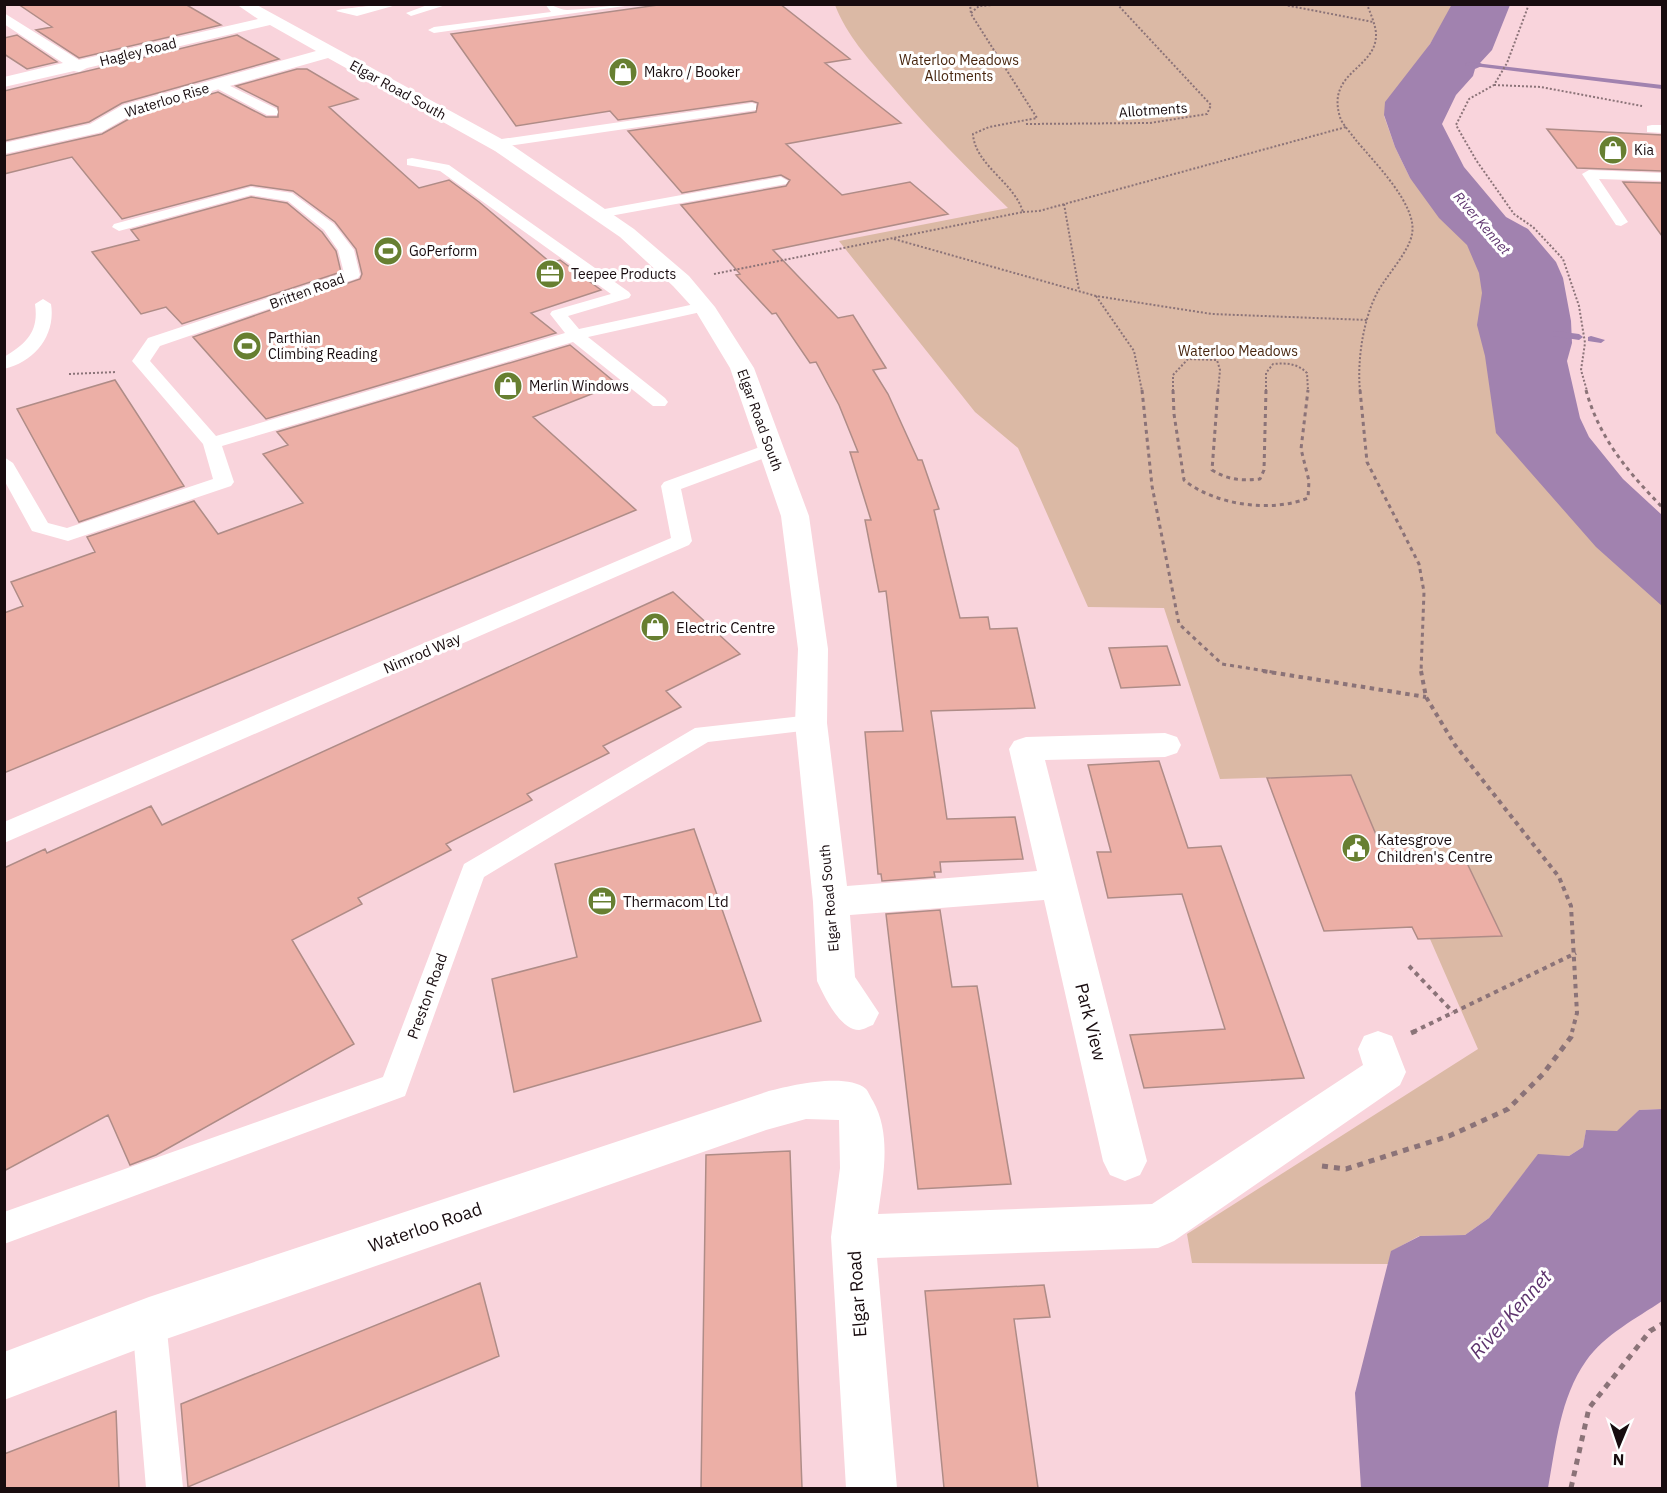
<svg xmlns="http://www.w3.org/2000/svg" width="1667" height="1493" viewBox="0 0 1667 1493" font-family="'IBM Plex Sans',sans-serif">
<rect width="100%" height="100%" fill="#f9d4dc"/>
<!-- green -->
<path fill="#dbb9a5" d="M835,5H1452L1446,19L1384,116L1395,147L1410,178L1484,245L1495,425L1662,597V1109L1639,1110L1618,1131H1586L1583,1147L1569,1156L1538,1155L1489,1218L1465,1235L1419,1236L1392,1251L1388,1264L1192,1263L1187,1234L1478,1049L1430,939L1502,936L1465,859L1424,861L1412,836L1377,837L1350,775L1220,779L1164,608L1088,607L1018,448L975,412L839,241L1008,208C967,168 927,128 890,84C868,58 847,36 835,5Z"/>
<!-- water -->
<path fill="#a182af" d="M1452,4L1510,5L1492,50L1480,63L1484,65L1475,69L1473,76L1456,95L1442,124L1464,167L1506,217L1528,229L1556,262L1563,278L1571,321L1572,343L1567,361L1580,418L1589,437L1623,479L1662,515V606L1596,547L1496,433L1485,356L1477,325L1482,293L1479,273L1467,245L1439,218L1410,178L1395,147L1384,115L1385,102L1430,44Z
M1662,1109V1301C1637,1318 1604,1335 1586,1361C1560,1398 1556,1445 1548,1488H1361L1355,1393L1391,1251L1420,1236L1465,1235L1489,1218L1538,1154L1569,1156L1583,1147L1586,1130L1617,1131L1639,1110Z"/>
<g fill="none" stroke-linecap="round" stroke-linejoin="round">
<!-- stream -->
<path fill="#a182af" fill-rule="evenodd" d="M1467,62L1662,85V89L1465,65Z
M1556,331L1579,334L1583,337L1579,340L1553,336V332Z
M1591,336L1605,340L1601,343L1588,341V337Z"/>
</g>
<!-- building -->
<path fill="#ecafa6" stroke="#af8c87" stroke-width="1.5" d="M18,4H185L221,25L79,58L36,30L52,27Z
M665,4H780L850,59L825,63L901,123L786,144L842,195L910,182L948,214L773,250L838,318L853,315L886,368L873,370L888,394L918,460H922L939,509L934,510L960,618L988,617L990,629L1017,628L1035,708L931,711L947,819L1015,817L1023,859L940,862L941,872H934L935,877L882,881L881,874H878L865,732L903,731L886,591L879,592L865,520H871L850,452H858L839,405L816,362L810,363L776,313L772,314L736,275L740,274L681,205L786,186L790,180L781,175L682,193L628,131L756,112L758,103L752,101L618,120L610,111L516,126L451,34Z
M17,35L57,62L27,69L4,54V38Z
M237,35L279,59L122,103L89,122L4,141V91Z
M297,69H307L358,99L329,107L419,188L449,180L479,202L551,263L560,260L601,290L531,313L556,333L266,419L193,337L360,279L362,274L356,249L335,222L293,191L251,185L122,219L72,157L4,174V156L102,134L136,115L218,92L266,117H278V107L236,86Z
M1547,129L1662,135V171L1577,168Z
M1623,182L1662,183V236Z
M251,197L287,203L322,232L336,251L341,272L182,324L166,307L141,314L92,252L139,240L131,230Z
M570,345L617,384L533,417L636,510L4,773V613L23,606L11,582L95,552L87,537L194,501L218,534L303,503L263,454L288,445L277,432Z
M115,380L184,486L79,522L17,409Z
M673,592L740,654L666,691L681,707L603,746L609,753L527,794L532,800L446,844L451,850L358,898L362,904L292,940L354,1044L156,1155L130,1165L108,1115L4,1171V868L45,849L47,853L151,806L162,825Z
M1167,646L1180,685L1121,688L1109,648Z
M1159,761L1188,848L1221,846L1304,1078L1144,1088L1130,1035L1225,1029L1182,894L1108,898L1097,852H1111L1088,765Z
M1351,775L1377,837L1412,836L1424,861L1465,859L1502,936L1418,939L1412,927L1324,931L1267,778Z
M694,829L761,1021L514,1092L492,979L577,957L555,864Z
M940,910L952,987L977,986L1011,1184L918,1189L886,914Z
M790,1151L802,1488H701L706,1155Z
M480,1283L499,1356L188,1487L181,1404Z
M1044,1285L1050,1317L1014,1319L1038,1488H944L925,1291Z
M116,1411L119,1488H4V1454Z"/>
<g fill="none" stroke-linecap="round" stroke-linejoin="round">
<!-- path-far3 -->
<path stroke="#8b7378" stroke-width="2" stroke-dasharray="2 2" stroke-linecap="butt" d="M1280,4L1373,22
M1529,4L1507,63L1494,85L1469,99L1456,125L1476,160L1514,214L1533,227L1563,259L1579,306L1585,343L1581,370L1587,391
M971,13L979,6L1009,4
M1494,85L1541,87L1642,106
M1026,124L1150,123L1207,114L1211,105L1117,4
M1064,204L1079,290
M1023,212L1039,211L1346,127
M894,239L1096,296L1212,314L1367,320
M714,274L1023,212C1014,182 975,165 973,134L989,127L1037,118L971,14L970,4
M1096,296L1134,351L1142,391
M69,374L116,372
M1173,391V375L1188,359L1217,360L1220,370L1218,391
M1266,391V373L1273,364C1286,363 1297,363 1307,373L1308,391
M1360,391C1357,361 1363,320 1377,293C1386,276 1409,252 1412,234C1418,205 1373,161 1355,139C1350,132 1342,124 1340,117C1326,72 1376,69 1376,35C1376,25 1370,13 1367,4"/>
<!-- path-far2 -->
<path stroke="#8b7378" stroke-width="3" stroke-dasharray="4 4" stroke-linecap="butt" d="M1142,390L1152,486L1179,624L1222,664L1272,672
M1173,390L1174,414L1184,480C1214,505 1272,513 1308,498L1309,481L1301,449L1308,390
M1218,390L1212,470C1228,480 1242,481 1260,479L1264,470L1266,390
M1360,390L1367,462L1419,564L1424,592L1421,672
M1586,390C1599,438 1628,472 1662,507"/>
<!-- path-far1 -->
<path stroke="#8b7378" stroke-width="4" stroke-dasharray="4.5 4.5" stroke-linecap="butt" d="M1263,671L1426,697
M1421,671L1426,697L1455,745L1559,877L1571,906L1577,1013L1572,1032
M1409,966L1453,1012
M1413,1032L1576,953"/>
<!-- path -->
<path stroke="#8b7378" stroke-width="5" stroke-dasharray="6 6" stroke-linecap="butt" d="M1411,1033L1416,1031
M1322,1166L1346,1169L1449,1136L1508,1109L1543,1074L1571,1037L1573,1031
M1571,1488L1589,1408L1650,1331L1662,1324"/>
<!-- lane -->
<path fill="#fff" fill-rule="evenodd" d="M379,4H400L357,16L336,11C339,8 370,7 379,4Z
M430,4H449L411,16L406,13Z
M545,4C553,4 559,10 567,10C591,9 615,4 639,4L434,33L428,30L434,27L551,12Z
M218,80L277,109L278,112L277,115H267L214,87L212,84Z
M752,103L756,104V110L495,148L488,144L495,140Z
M1652,125H1662V133L1647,132V126Z
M412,158L449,165L629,292L631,295L629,298L568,316L579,329L704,302L710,304L712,307L710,310L588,337L665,398L668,402L665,406H653L573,342L222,446L234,482L231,486L68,541L32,531L4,480V457L13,463L48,523L67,528L213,479L203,444L132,361L148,338L344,273L338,250L324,230L288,201L251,195L119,231L112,227L114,224L251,187L292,193L334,224L354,250L360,275L358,278L160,346L150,361L216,436L565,333L550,314L552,311L611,294L440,171L407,165V159Z
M1589,170L1662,173V181L1599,179L1628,222L1621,226L1616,225L1582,174Z
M781,177L788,181L786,184L599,218L592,214L599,210Z
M43,299L51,304C56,335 35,362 4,369V357C27,343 39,331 35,304Z
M771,443L778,445L780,449L778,453L681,489L692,541L689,545L4,843V822L671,538L661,486L664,482Z
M811,715L819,717L823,723L819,729L708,742L484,877L405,1096L4,1244V1212L383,1077L464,864L695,728Z
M149,1304L161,1309L166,1321L183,1488H146L132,1321L137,1309Z"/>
<!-- street -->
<path fill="#fff" fill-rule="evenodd" d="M236,4H255L509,143L634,229L689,276L715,307L754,368L809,516L828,649L827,723L847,886L1037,871L1009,749L1014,741L1026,737L1165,733L1177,737L1181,745L1177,753L1165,757L1045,760L1147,1161L1140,1175L1125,1181L1110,1175L1103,1161L1044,900L850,915L855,977L879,1013L873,1025C869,1026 863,1030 859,1030C840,1030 824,996 817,981L813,902L795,723L798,649L781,516L730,368L695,310L673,286L620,237L495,151L328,58L135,113L102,132L4,154V143L90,124L123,105L316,51L270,25L87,68L79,72L74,71L4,87V77L63,63L4,24V13L79,60L258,19Z
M1378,1031L1392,1036L1406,1072L1400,1085L1174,1241L1158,1248L877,1258L897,1488H846L831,1237L840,1168L839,1120L806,1119L766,1130L149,1345L4,1400V1352L149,1297L766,1092C788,1086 846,1072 866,1089C868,1091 871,1098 873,1101C892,1135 883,1177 878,1214L1152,1204L1363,1065L1358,1049L1364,1036Z"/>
</g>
<!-- icons -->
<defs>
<g id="shop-disc" transform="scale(1.5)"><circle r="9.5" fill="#677f31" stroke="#fff"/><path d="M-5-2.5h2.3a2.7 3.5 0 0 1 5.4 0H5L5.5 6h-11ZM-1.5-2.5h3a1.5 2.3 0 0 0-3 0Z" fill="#fff"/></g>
<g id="stadium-disc" transform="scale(1.5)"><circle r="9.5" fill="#677f31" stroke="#fff"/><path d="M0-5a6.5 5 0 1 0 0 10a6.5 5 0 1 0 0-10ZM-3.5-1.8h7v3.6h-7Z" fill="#fff"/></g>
<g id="office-disc" transform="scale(1.5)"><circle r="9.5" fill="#677f31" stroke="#fff"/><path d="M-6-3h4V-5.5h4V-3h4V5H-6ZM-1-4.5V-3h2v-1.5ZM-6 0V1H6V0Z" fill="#fff"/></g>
<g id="civic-disc" transform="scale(1.5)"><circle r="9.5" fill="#677f31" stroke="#fff"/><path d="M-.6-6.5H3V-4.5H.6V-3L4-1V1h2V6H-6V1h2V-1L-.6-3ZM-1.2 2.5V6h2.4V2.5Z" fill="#fff"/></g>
</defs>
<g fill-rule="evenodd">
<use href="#shop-disc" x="623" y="72"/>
<use href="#shop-disc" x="1613" y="150"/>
<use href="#stadium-disc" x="388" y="251"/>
<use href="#office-disc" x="550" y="274"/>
<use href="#stadium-disc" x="247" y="346"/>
<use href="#shop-disc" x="508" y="386"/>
<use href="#shop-disc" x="655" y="627"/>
<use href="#civic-disc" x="1356" y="848"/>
<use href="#office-disc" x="602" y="901"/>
</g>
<g text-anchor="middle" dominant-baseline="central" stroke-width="6" stroke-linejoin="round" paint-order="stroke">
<!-- far-street labels -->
<g font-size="14" fill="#180c0f" stroke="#fff">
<text transform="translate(138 52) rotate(-14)">Hagley Road</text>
<text transform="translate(398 90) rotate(29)">Elgar Road South</text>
<text transform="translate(167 100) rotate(-17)">Waterloo Rise</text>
<text transform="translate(1153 110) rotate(-4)">Allotments</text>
<text transform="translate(307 291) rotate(-20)">Britten Road</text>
<text transform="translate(760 420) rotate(70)">Elgar Road South</text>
<text transform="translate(829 898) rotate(-95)">Elgar Road South</text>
</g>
<!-- far-park labels -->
<g font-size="14" fill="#47250e" stroke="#fff">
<text x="959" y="60">Waterloo Meadows<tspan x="959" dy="16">Allotments</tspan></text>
<text x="1238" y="351">Waterloo Meadows</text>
</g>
<!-- far-poi labels -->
<g font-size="14" fill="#180c0f" stroke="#fff" text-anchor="start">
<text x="644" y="72">Makro / Booker</text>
<text x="1634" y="150">Kia</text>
<text x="409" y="251">GoPerform</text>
<text x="571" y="274">Teepee Products</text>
<text x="268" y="338">Parthian<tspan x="268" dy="16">Climbing Reading</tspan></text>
<text x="529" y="386">Merlin Windows</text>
</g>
<!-- far-water labels -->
<g font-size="14" font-style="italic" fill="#5d336d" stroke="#fff">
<text transform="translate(1482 223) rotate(49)">River Kennet</text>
</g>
<!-- poi labels -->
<g font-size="15" fill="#180c0f" stroke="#fff" text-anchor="start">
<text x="676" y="627">Electric Centre</text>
<text x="1377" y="839">Katesgrove<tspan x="1377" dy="17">Children's Centre</tspan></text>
<text x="623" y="901">Thermacom Ltd</text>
</g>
<!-- street labels -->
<g font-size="15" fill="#180c0f" stroke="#fff">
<text transform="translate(422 653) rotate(-23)">Nimrod Way</text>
<text transform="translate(427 996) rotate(-70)">Preston Road</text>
</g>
<!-- near-street labels -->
<g font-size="18" fill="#180c0f" stroke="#fff">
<text transform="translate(1091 1022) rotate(76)">Park View</text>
<text transform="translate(425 1227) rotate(-19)">Waterloo Road</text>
<text transform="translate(857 1294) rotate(-94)">Elgar Road</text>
</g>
<!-- near-water labels -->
<g font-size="20" font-style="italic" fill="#5d336d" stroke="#fff">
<text transform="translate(1510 1314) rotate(-48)">River Kennet</text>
</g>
</g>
<!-- border -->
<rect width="1667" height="1493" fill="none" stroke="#180c0f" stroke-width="12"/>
<!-- north arrow -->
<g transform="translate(1619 1445) rotate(182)" stroke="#ffffff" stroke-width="4.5" paint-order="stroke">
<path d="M0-4.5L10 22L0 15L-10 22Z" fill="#180c0f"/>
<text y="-9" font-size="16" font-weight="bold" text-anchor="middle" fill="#180c0f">N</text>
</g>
</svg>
